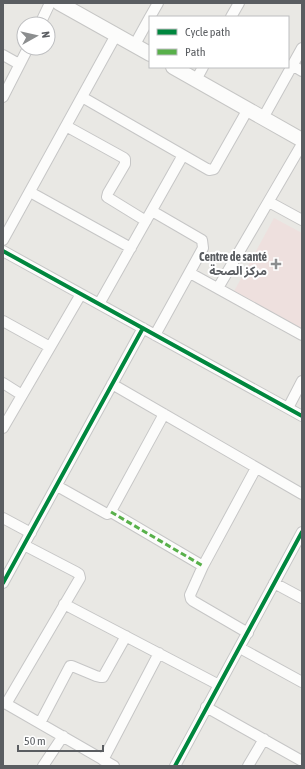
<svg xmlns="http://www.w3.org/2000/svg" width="305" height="769" viewBox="0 0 305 769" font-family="'Asap Condensed','Noto Sans Arabic',sans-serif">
<rect width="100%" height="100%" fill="#e9e8e4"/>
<!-- medical -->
<path fill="#eee0de" d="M274,218L302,233V333L232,295Z"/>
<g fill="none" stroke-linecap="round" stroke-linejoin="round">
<!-- street casing -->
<g stroke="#c6c6c6" stroke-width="12">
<path id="street" d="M150,17L158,3
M231,17L239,3
M40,24L50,3
M134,46L150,17
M3,55L19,64
M292,65L302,71
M196,80L203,67
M3,97L28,48
M82,97L209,170L214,169L248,109
M263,118L302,48
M66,126L124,158L125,159V164L108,193L107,197L146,221
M30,192L131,248
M269,202L302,220
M152,211L202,240L203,248L155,335
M3,240L116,35
M3,251L302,416
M190,273L302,335
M218,288L302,144
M99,304L183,155
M3,321L50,347
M3,383L22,395
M112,384L302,494
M288,408L302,381
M3,428L81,294
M57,486L107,514L110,513L164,414
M111,512L203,566
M3,518L31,533
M3,583L143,328
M274,583L302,598
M64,604L219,685
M248,633L193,601L191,599L190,595L203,566L256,468
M240,648L302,682
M3,702L114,766
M6,704L80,578L79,574L76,572L24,545
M206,707L302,761
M40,723L70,666H72L96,676L100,677H103L126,636
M103,760L159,653
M43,766L63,736
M175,766L302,532
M248,766L264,739"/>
</g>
<!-- secondary casing -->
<g stroke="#c6c6c5" stroke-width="16">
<path id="secondary" d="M59,3L150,54
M173,67L302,140"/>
</g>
<!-- street -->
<use href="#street" stroke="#fcfcfb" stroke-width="10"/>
<!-- secondary -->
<use href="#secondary" stroke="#fcfcfb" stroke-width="14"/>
<!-- quiet -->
<path stroke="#58b04a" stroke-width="3" stroke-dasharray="6 3" stroke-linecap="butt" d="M111,512L203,566"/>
<!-- cycleway casing -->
<g stroke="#fff" stroke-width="6">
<path id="cycleway" d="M3,251L302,416
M3,583L143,328
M175,766L302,532"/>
</g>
<!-- cycleway -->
<use href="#cycleway" stroke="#00873e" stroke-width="4"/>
</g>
<!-- markers -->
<path fill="#8c8e8f" stroke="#fff" stroke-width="1.5" d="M274 258h4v4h4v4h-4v4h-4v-4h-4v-4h4z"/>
<g text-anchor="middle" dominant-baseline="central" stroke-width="4" stroke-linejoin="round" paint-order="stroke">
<!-- poi labels -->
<g font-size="12" font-weight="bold" fill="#5a5d61" stroke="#fff" text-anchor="end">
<text x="267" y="257">Centre de santé<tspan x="267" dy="14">مركز الصحة</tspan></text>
</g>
</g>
<!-- border -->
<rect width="305" height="769" fill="none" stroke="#5a5d61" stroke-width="8"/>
<!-- legend -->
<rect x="149" y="16" width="140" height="52" fill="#ffffff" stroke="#bdbec0"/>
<rect x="157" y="29" width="20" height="6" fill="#00873e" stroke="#bdbec0"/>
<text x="185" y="36" font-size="12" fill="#5a5d61">Cycle path</text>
<rect x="157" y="49" width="20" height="6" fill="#58b04a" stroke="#bdbec0"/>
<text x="185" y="56" font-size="12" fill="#5a5d61">Path</text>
<!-- north arrow -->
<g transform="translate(36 36) rotate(82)"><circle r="19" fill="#ffffff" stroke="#bdbec0"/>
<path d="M0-3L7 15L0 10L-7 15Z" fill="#8c8e8f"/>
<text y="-6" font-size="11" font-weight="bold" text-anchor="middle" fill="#5a5d61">N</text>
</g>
<!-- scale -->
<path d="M18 745v6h85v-6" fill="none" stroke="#5a5d61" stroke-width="2"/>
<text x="24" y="745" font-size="12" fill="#5a5d61" stroke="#ffffff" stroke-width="3" paint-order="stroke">50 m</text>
</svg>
